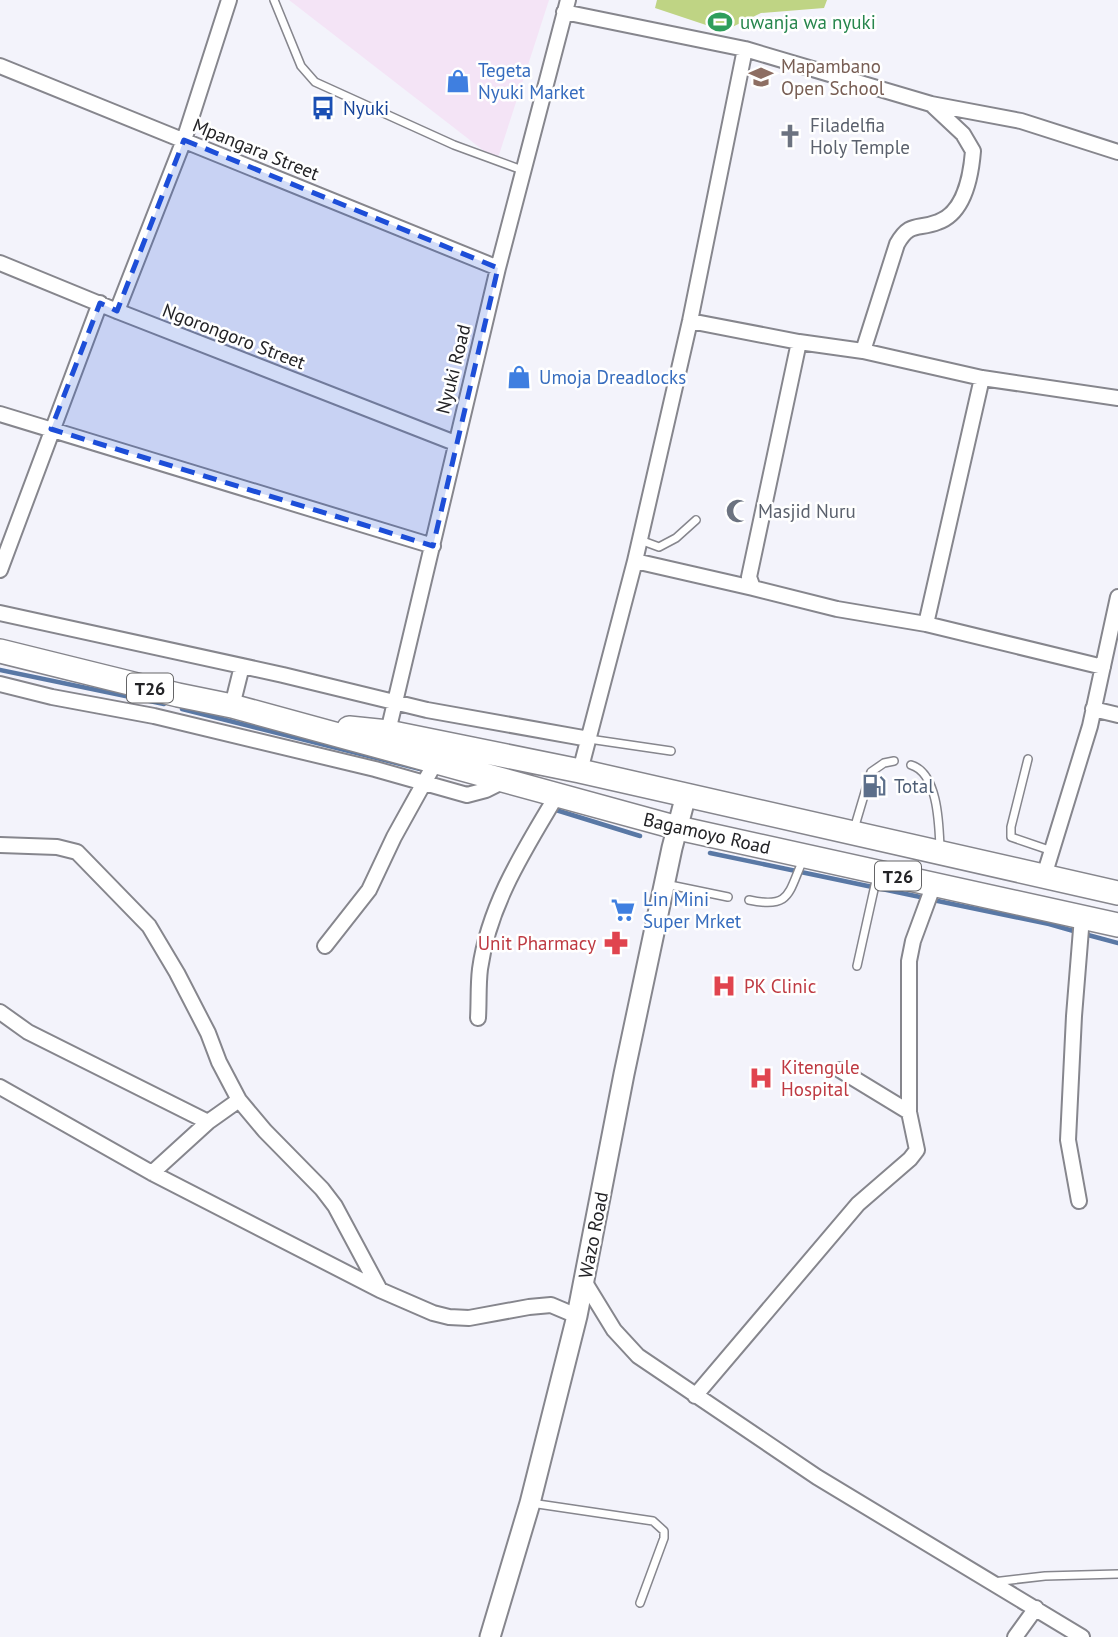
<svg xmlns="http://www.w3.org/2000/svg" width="1118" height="1637" viewBox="0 0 1118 1637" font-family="'PT Sans',sans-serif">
<rect width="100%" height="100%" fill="#f3f3fb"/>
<!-- commercial -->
<path fill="#f4e4f6" d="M289,0H549L497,161Z"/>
<!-- green -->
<path fill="#bfd484" d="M657,0H827L824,8L761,13L724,31L655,8Z"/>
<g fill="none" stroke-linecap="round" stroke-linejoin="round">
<!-- stream -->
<path stroke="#5978a5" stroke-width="4.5" d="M0,670L164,704
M182,709L424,770
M556,810L640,836
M710,853L925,898
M933,900L1049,924L1077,932
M1088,935L1118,943"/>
<!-- service casing -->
<g stroke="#86868d" stroke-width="10">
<path id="service" d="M274,0L301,66L315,82L454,145L522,170
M640,540L659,547L676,538L696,520
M589,739L671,751
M1028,759L1011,827V837L1052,851
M911,765C938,773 939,824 940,848
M854,829L871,772L884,763L894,761
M665,884L728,897
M749,900C791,909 788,893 803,860
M857,966L877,876
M531,1503L653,1521L664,1531V1538L640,1603
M993,1582L1045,1576L1118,1574"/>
</g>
<!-- minor casing -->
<g stroke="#86868d" stroke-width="18">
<path id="minor" d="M564,12L745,49L931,104L1021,121L1118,152
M0,66L498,268
M0,263L117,311L455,443
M117,311L184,140L229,0
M690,321L799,342L863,351L982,378L1118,398
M799,342L749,577L753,588L837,609L926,624L1103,667
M863,351L897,244C910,221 918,230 938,222C964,213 971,176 973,151L963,134L932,105
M0,414L433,546
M635,561L753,588
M0,570L100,303
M0,613L283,675L427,710L589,739
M926,624L982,378
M0,684L52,697L154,716L375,769L467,795L486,790L504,781
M232,706L242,666
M1093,709L1118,715
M386,740L498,268L568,0
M580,771L635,561L690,321L745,49
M0,845L57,847L77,852L149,926L177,973L208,1033L219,1062L239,1100L265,1131L322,1189L335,1206L380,1290
M1044,876L1090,726L1118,597
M325,946L369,890L394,837L435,763
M0,1012L28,1032L208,1122
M478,1018C479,1002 478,985 480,969C489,904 525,849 557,795
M840,1070L909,1112
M0,1087L152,1173L380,1290L433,1313L449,1317L469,1318L529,1307L551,1305L577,1316
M152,1173L208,1122L239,1100
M1079,1201L1068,1140L1074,1016L1082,917
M584,1281L614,1330L638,1356L817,1477L1082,1637
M695,1396L858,1204L910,1159L917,1150L909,1112V961L913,941L934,884
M1015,1637L1036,1608"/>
</g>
<!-- secondary casing -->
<g stroke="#86868d" stroke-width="23">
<path id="secondary" d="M490,1637L530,1503L577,1316L624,1074L672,848L686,795"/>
</g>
<!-- trunk casing -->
<g stroke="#86868d" stroke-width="26">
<path id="trunk" d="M0,651L178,695L232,706L678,828L1118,925
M349,728L388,732L580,771L1118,893"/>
</g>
<!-- service -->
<use href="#service" stroke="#fff" stroke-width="7"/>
<!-- minor -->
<use href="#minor" stroke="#fff" stroke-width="14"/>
<!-- secondary -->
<use href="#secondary" stroke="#fff" stroke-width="19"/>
<!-- trunk -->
<use href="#trunk" stroke="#fff" stroke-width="23"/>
</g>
<!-- marked area -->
<path fill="#1d4ed8" fill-opacity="0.2" stroke="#1d4ed8" stroke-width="5" stroke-dasharray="14 9" stroke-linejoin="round" d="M184,140L498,268L433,546L51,429L100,303L117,311Z"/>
<!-- icons -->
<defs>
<g id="stadium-bare" transform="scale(1.89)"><path d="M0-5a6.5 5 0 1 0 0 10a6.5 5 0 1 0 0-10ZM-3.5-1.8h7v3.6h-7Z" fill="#2e9e5b" stroke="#fff" stroke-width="2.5" paint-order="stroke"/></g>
<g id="school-bare" transform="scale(1.89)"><path d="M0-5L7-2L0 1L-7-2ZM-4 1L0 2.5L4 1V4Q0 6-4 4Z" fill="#8d6e63" stroke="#fff" stroke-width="2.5" paint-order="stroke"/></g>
<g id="shop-bare" transform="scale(1.89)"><path d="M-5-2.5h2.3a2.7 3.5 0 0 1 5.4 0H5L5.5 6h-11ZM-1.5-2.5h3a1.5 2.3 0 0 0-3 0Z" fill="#3f7fe0" stroke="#fff" stroke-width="2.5" paint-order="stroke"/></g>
<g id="bus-bare" transform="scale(1.89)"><path d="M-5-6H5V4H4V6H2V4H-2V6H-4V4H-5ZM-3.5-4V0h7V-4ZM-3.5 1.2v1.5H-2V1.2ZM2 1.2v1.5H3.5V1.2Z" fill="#1a4fb4" stroke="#fff" stroke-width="2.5" paint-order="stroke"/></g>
<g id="church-bare" transform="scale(1.89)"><path d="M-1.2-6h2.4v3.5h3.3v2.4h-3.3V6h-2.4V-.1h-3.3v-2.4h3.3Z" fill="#6b7280" stroke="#fff" stroke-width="2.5" paint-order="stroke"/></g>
<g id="mosque-bare" transform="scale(1.89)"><path d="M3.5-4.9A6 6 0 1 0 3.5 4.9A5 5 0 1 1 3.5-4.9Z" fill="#6b7280" stroke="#fff" stroke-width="2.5" paint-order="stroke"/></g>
<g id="fuel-bare" transform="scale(1.89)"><path d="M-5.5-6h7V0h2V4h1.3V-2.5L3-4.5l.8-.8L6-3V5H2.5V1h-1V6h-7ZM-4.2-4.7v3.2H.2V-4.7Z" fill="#5c6f8a" stroke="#fff" stroke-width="2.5" paint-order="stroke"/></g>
<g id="supermarket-bare" transform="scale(1.89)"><path d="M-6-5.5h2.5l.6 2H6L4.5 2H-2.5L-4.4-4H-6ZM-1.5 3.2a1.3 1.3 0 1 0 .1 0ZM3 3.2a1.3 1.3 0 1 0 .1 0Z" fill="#3f7fe0" stroke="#fff" stroke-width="2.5" paint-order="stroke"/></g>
<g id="pharmacy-bare" transform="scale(1.89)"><path d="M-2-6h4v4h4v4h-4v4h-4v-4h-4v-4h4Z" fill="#e0444e" stroke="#fff" stroke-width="2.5" paint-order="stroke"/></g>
<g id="hospital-bare" transform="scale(1.89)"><path d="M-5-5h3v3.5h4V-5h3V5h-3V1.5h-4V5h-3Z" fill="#e0444e" stroke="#fff" stroke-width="2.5" paint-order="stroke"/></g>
</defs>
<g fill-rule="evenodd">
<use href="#stadium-bare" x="720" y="22"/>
<use href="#school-bare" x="761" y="77"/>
<use href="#shop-bare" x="458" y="81"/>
<use href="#bus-bare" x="323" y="108"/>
<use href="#church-bare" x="790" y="136"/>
<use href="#shop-bare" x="519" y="377"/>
<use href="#mosque-bare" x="738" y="511"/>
<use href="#fuel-bare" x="874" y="786"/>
<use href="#supermarket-bare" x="623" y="910"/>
<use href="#pharmacy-bare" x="616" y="943"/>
<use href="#hospital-bare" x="724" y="986"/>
<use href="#hospital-bare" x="761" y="1078"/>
</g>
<g text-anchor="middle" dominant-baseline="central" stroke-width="5" stroke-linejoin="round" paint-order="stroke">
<!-- shield labels -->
<g fill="#fff" stroke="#656567" stroke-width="2">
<rect x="127" y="673.5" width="46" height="29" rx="5"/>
<rect x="875" y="861.5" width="46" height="29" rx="5"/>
</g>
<g font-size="18" font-weight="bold" fill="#232326">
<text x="150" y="688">T26</text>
<text x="898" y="876">T26</text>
</g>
<!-- leisure labels -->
<g font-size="19" fill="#27864d" stroke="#fff" text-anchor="start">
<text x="740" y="22">uwanja wa nyuki</text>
</g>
<!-- education labels -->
<g font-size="19" fill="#785e54" stroke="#fff" text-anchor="start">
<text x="781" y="66">Mapambano<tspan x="781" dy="22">Open School</tspan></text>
</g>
<!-- shop labels -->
<g font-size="19" fill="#366cbe" stroke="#fff" text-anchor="start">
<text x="478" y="70">Tegeta<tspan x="478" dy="22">Nyuki Market</tspan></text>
<text x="539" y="377">Umoja Dreadlocks</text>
<text x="643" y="899">Lin Mini<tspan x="643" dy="22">Super Mrket</tspan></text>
</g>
<!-- transit labels -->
<g font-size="19" fill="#164399" stroke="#fff" text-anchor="start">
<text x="343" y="108">Nyuki</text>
</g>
<!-- worship labels -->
<g font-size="19" fill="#5b616d" stroke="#fff" text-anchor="start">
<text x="810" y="125">Filadelfia<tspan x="810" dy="22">Holy Temple</tspan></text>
<text x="758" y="511">Masjid Nuru</text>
</g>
<!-- street labels -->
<g font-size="19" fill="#232326" stroke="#fff">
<text transform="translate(256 149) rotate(22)">Mpangara Street</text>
<text transform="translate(234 336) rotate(21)">Ngorongoro Street</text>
<text transform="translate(453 369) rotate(-76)">Nyuki Road</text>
<text transform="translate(707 833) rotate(13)">Bagamoyo Road</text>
<text transform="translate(593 1235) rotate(-79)">Wazo Road</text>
</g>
<!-- service labels -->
<g font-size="19" fill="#4e5e75" stroke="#fff" text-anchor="start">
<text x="894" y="786">Total</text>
</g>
<!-- health labels -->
<g font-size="19" fill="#be3a42" stroke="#fff" text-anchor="start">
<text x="596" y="943" text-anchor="end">Unit Pharmacy</text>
<text x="744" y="986">PK Clinic</text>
<text x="781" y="1067">Kitengule<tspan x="781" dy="22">Hospital</tspan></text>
</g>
</g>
</svg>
